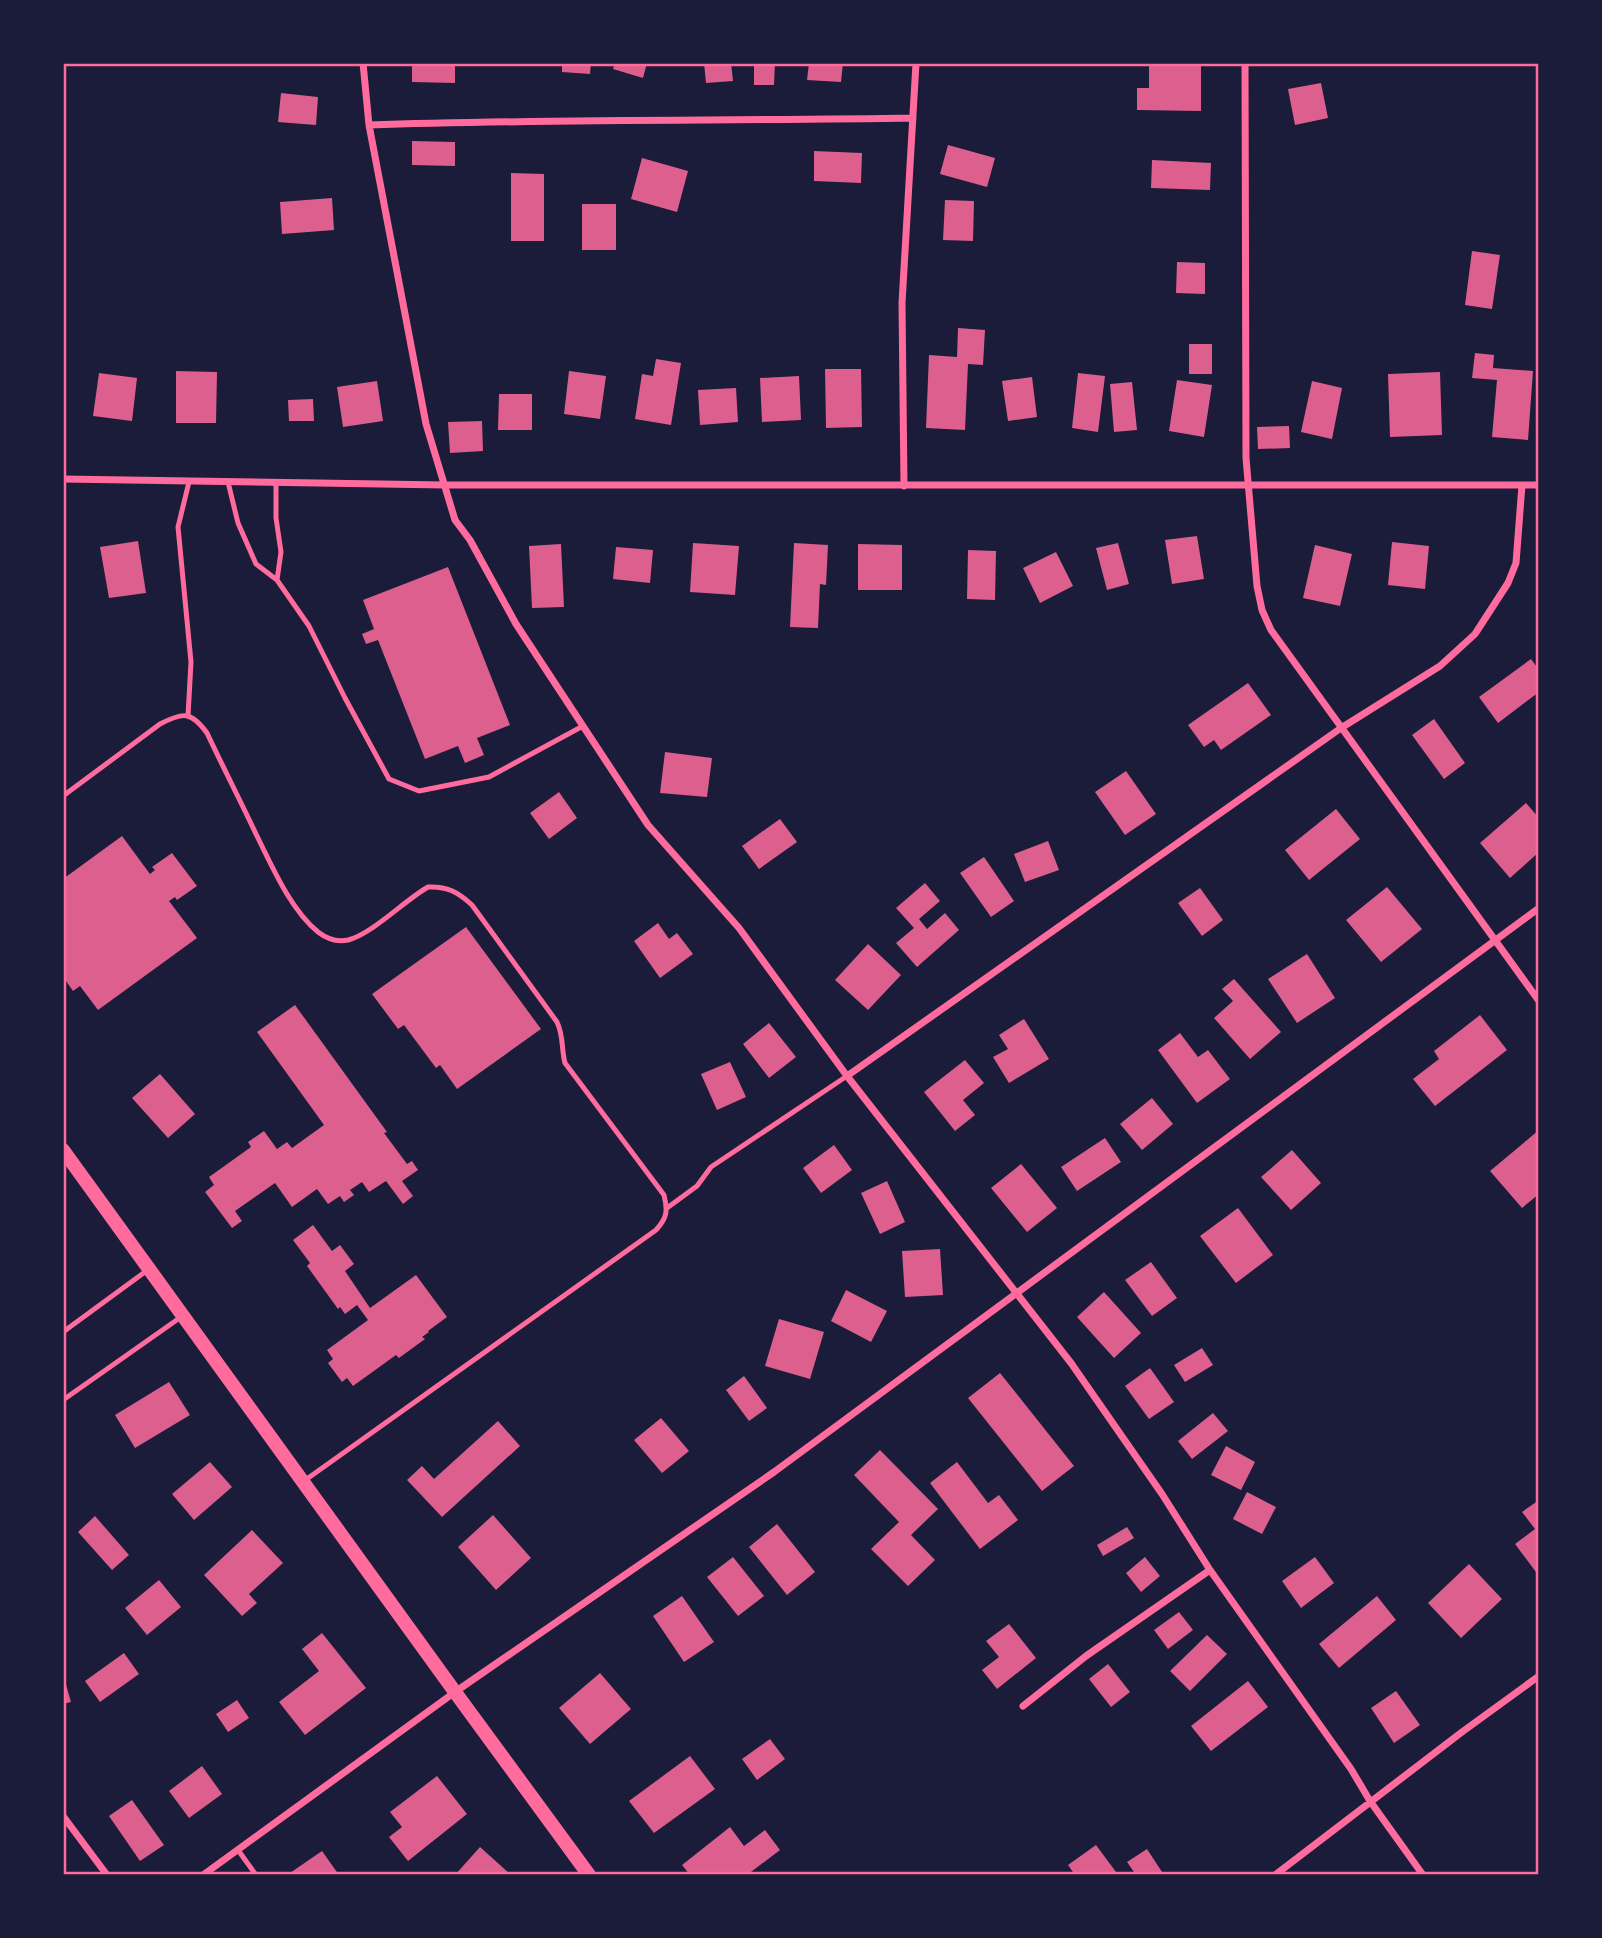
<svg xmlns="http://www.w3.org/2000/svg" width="1602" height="1938" viewBox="0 0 1602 1938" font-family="Overpass,sans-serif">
<rect width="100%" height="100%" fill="#1b1b3a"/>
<!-- building -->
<path fill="#dd5f8e" d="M412,63H455V83L412,82Z
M562,63H591L590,74L562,72Z
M615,63H647L643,78L613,69Z
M704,63H731L733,81L706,83Z
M754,63H775L774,85H754Z
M809,63H843L841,82L807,80Z
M1149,63H1201V111L1137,110V88H1149Z
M1321,83L1328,118L1295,125L1288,89Z
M281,93L318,97L316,125L278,122Z
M412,141L455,142V166L412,165Z
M948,145L995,158L987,187L940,174Z
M814,151L862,153L861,183L814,181Z
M642,158L688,171L677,212L631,199Z
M1152,160L1211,163L1210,190L1151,188Z
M511,173L544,174V241H511Z
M332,198L334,230L282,234L280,202Z
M945,200L974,201L973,241L943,240Z
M582,204H616V250H582Z
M1472,251L1500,255L1492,309L1465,305Z
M1177,262L1205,263V294L1176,293Z
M958,328L985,330L983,365L968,364L965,430L926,428L929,355L957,357Z
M1189,344H1212V374H1189Z
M1475,353L1494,355L1493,368L1533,371L1528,440L1492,437L1497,380L1472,378Z
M656,359L681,363L671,425L635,419L642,374L653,376Z
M825,369H861L862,427L826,428Z
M176,371L217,372L216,423H176Z
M569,371L606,376L600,419L564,414Z
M1440,372L1442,435L1390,437L1388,374Z
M99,373L137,378L132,421L93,416Z
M1078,373L1105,376L1098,432L1072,428Z
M799,376L801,420L762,422L760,378Z
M1032,377L1037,417L1008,421L1002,381Z
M1177,380L1212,385L1204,437L1169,431Z
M377,381L383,421L343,427L337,387Z
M1312,381L1342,388L1332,439L1301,432Z
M1132,382L1137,430L1114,432L1110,384Z
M736,388L738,422L700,425L698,390Z
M499,394H532V430H498Z
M313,399L314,421H289L288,400Z
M482,421L483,451L450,453L448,422Z
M1289,426L1290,448L1258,449L1257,427Z
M1197,536L1204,579L1172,584L1165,540Z
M138,541L146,593L109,598L100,547Z
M1392,542L1429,546L1425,589L1388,585Z
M693,543L739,546L735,595L690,592Z
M794,543L828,545L826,585L820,584L818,628L790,627Z
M1118,543L1129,584L1107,590L1096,548Z
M561,544L564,607L532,608L529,546Z
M858,544L902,545V590H858Z
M1315,545L1352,554L1340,606L1303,598Z
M616,547L653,550L650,583L613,579Z
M968,550L996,551L995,600L967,599Z
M1056,552L1073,586L1040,603L1023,568Z
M448,567L510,725L477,738L484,755L465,763L458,746L425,759L378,640L366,644L362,634L374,629L363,600Z
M1531,659L1539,670V692L1498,723L1479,697Z
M1248,683L1271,715L1221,750L1214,740L1204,747L1188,725Z
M1434,719L1465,763L1444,779L1412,735Z
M665,752L712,758L707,797L660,793Z
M1126,771L1156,814L1125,835L1095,792Z
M559,792L577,818L549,839L530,813Z
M1526,803L1539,818V852L1510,878L1480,843Z
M1336,809L1360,839L1309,880L1285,850Z
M780,819L797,842L759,869L742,846Z
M122,836L150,874L155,870L152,867L172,853L197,886L177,900L175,897L169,901L197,938L98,1010L80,986L73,991L66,981L63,982V879Z
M1048,841L1059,870L1025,882L1014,854Z
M984,857L1014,901L991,917L960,873Z
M925,883L940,901L919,919L927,929L945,913L959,930L917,967L896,943L914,928L896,908Z
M1387,887L1422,929L1381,962L1346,920Z
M1200,888L1223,920L1202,936L1178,903Z
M658,923L669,939L677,933L693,954L660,978L634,941Z
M466,927L541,1029L457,1089L440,1065L436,1068L404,1025L398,1029L372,994Z
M868,944L901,975L868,1010L835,980Z
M1307,954L1335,998L1297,1023L1268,979Z
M1234,979L1281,1032L1250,1059L1214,1018L1233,1001L1222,989Z
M295,1005L387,1132L384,1133L407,1164L412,1161L418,1170L402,1181L413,1196L403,1204L386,1181L369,1192L362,1182L350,1190L354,1195L344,1202L340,1196L328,1204L317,1189L292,1207L275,1183L235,1211L242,1221L232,1228L205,1192L214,1185L209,1177L251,1147L248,1142L264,1131L277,1149L287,1142L292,1148L324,1125L257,1032Z
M1480,1015L1507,1050L1435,1106L1413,1079L1439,1059L1434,1051Z
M1024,1019L1049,1059L1009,1083L993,1057L1008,1049L999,1035Z
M769,1023L796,1057L769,1078L743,1044Z
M1180,1033L1198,1057L1208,1050L1230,1079L1197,1103L1158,1050Z
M965,1060L984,1083L963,1100L975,1115L955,1131L924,1092Z
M730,1062L746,1097L717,1110L701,1074Z
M160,1074L195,1114L168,1138L132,1098Z
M1152,1098L1173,1124L1142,1150L1120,1124Z
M1539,1130V1194L1522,1208L1490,1171Z
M1105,1138L1121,1162L1077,1191L1061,1167Z
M834,1145L852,1170L821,1193L803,1168Z
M1292,1150L1321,1183L1291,1210L1261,1177Z
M1021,1164L1057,1208L1027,1232L991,1188Z
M887,1181L905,1222L880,1234L861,1193Z
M1238,1208L1273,1255L1236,1283L1200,1236Z
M313,1225L332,1251L340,1245L354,1264L345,1271L370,1308L416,1275L447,1317L428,1331L429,1332L422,1337L425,1339L399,1358L396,1355L353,1386L347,1378L342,1382L328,1363L333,1359L327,1350L368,1320L357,1305L345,1314L340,1307L338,1309L307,1266L310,1263L293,1240Z
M940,1249L943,1295L905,1297L902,1251Z
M1151,1262L1177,1298L1152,1316L1125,1280Z
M846,1290L887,1311L871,1342L831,1321Z
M1104,1292L1141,1333L1114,1358L1077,1317Z
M779,1319L824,1332L810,1379L765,1366Z
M1202,1348L1213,1365L1185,1382L1174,1365Z
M1150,1368L1174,1402L1149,1419L1125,1386Z
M1000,1373L1074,1466L1042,1491L968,1398Z
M744,1376L767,1408L749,1421L726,1390Z
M169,1382L190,1415L135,1448L115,1415Z
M1213,1413L1228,1431L1192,1459L1178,1441Z
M661,1418L689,1451L662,1473L634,1440Z
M498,1421L520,1446L442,1517L407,1480L422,1466L434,1479Z
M1226,1446L1255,1462L1241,1490L1211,1475Z
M880,1450L938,1509L911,1535L935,1560L908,1586L871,1549L899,1522L854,1475Z
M210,1462L232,1487L194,1520L172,1494Z
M957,1462L988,1503L999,1495L1018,1520L980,1549L930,1483Z
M1247,1492L1276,1507L1262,1534L1233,1519Z
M1539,1500V1576L1515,1544L1535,1529L1522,1512Z
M493,1515L531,1558L496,1590L458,1547Z
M95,1516L129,1555L112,1570L78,1532Z
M777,1524L815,1572L787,1595L749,1547Z
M1127,1527L1134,1538L1103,1556L1097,1545Z
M252,1530L283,1563L249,1594L257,1603L242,1616L204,1575Z
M733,1557L764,1596L738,1616L707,1577Z
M1145,1557L1160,1576L1141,1592L1126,1573Z
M1315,1557L1334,1583L1301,1608L1282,1581Z
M1469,1564L1502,1599L1461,1638L1428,1603Z
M159,1580L181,1607L147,1635L125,1608Z
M682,1596L714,1642L684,1662L653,1616Z
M1377,1596L1396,1620L1339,1668L1319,1644Z
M1179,1612L1193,1630L1168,1649L1154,1630Z
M1009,1624L1036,1658L997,1689L982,1670L999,1657L986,1641Z
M322,1633L366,1688L305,1735L279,1702L319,1671L302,1649Z
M1207,1635L1227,1654L1190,1691L1170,1671Z
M124,1653L139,1674L100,1702L85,1681Z
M1108,1664L1130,1692L1111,1707L1089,1679Z
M600,1673L631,1709L590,1744L559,1708Z
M63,1674L71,1702L63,1704Z
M1248,1681L1268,1707L1211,1751L1191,1726Z
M1396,1691L1420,1725L1394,1743L1371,1708Z
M237,1700L249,1718L228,1732L216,1714Z
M770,1739L785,1759L757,1780L742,1759Z
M690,1756L715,1789L654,1833L629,1801Z
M202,1766L222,1794L189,1818L169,1791Z
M437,1776L467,1814L408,1861L389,1837L402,1827L390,1812Z
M132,1800L164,1845L140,1861L109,1816Z
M730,1827L744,1846L765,1830L780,1850L747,1875H690L682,1865Z
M1096,1845L1116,1872L1111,1875H1075L1068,1865Z
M480,1847L511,1875H455Z
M1147,1849L1164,1875H1136L1127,1862Z
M322,1851L339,1875H287Z"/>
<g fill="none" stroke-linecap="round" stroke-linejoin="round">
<!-- service -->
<path stroke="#ff6b9d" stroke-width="5" d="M228,482L238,523L256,564L277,580L281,552L276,518V483
M277,580L309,626L345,698L389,779L419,791L489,777L583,726
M188,716L191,662L178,527L189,482
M63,796L160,724C183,712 191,711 207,733C223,767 240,800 256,834C272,866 290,909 318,932C327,939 338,942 348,940C372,934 405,900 428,887C447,886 458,892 472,905L557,1022C564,1037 561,1048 565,1063L664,1195C668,1211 667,1218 656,1230L304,1481
M667,1208L697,1186L711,1167L847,1076
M63,1332L149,1269
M63,1400L181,1317
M238,1850L256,1875"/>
<!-- minor -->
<path stroke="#ff6b9d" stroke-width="7" d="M363,63L369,125L426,424L455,520L470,540L516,624L648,825L739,928L847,1076L1071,1363L1162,1494L1210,1570L1351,1769L1370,1801L1423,1875
M1245,63L1246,458L1257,586L1262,610L1271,630L1539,1001
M369,125C550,119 731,121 913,118
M63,479L445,485H1539
M904,486L902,303L916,63
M847,1076L1341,728L1440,666L1475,634L1508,583L1516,563L1522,485
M1023,1706L1086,1656L1210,1570
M63,1816L107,1875
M203,1875L455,1692L774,1472L1539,908
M1275,1875L1462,1732L1539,1676"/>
<!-- secondary -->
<path stroke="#ff6b9d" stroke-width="14" d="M63,1150L455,1692L589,1875"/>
</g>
<!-- border -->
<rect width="1602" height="1938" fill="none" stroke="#1b1b3a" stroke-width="130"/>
<rect x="65" y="65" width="1472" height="1808" fill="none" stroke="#ff6b9d" stroke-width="2.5"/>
</svg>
